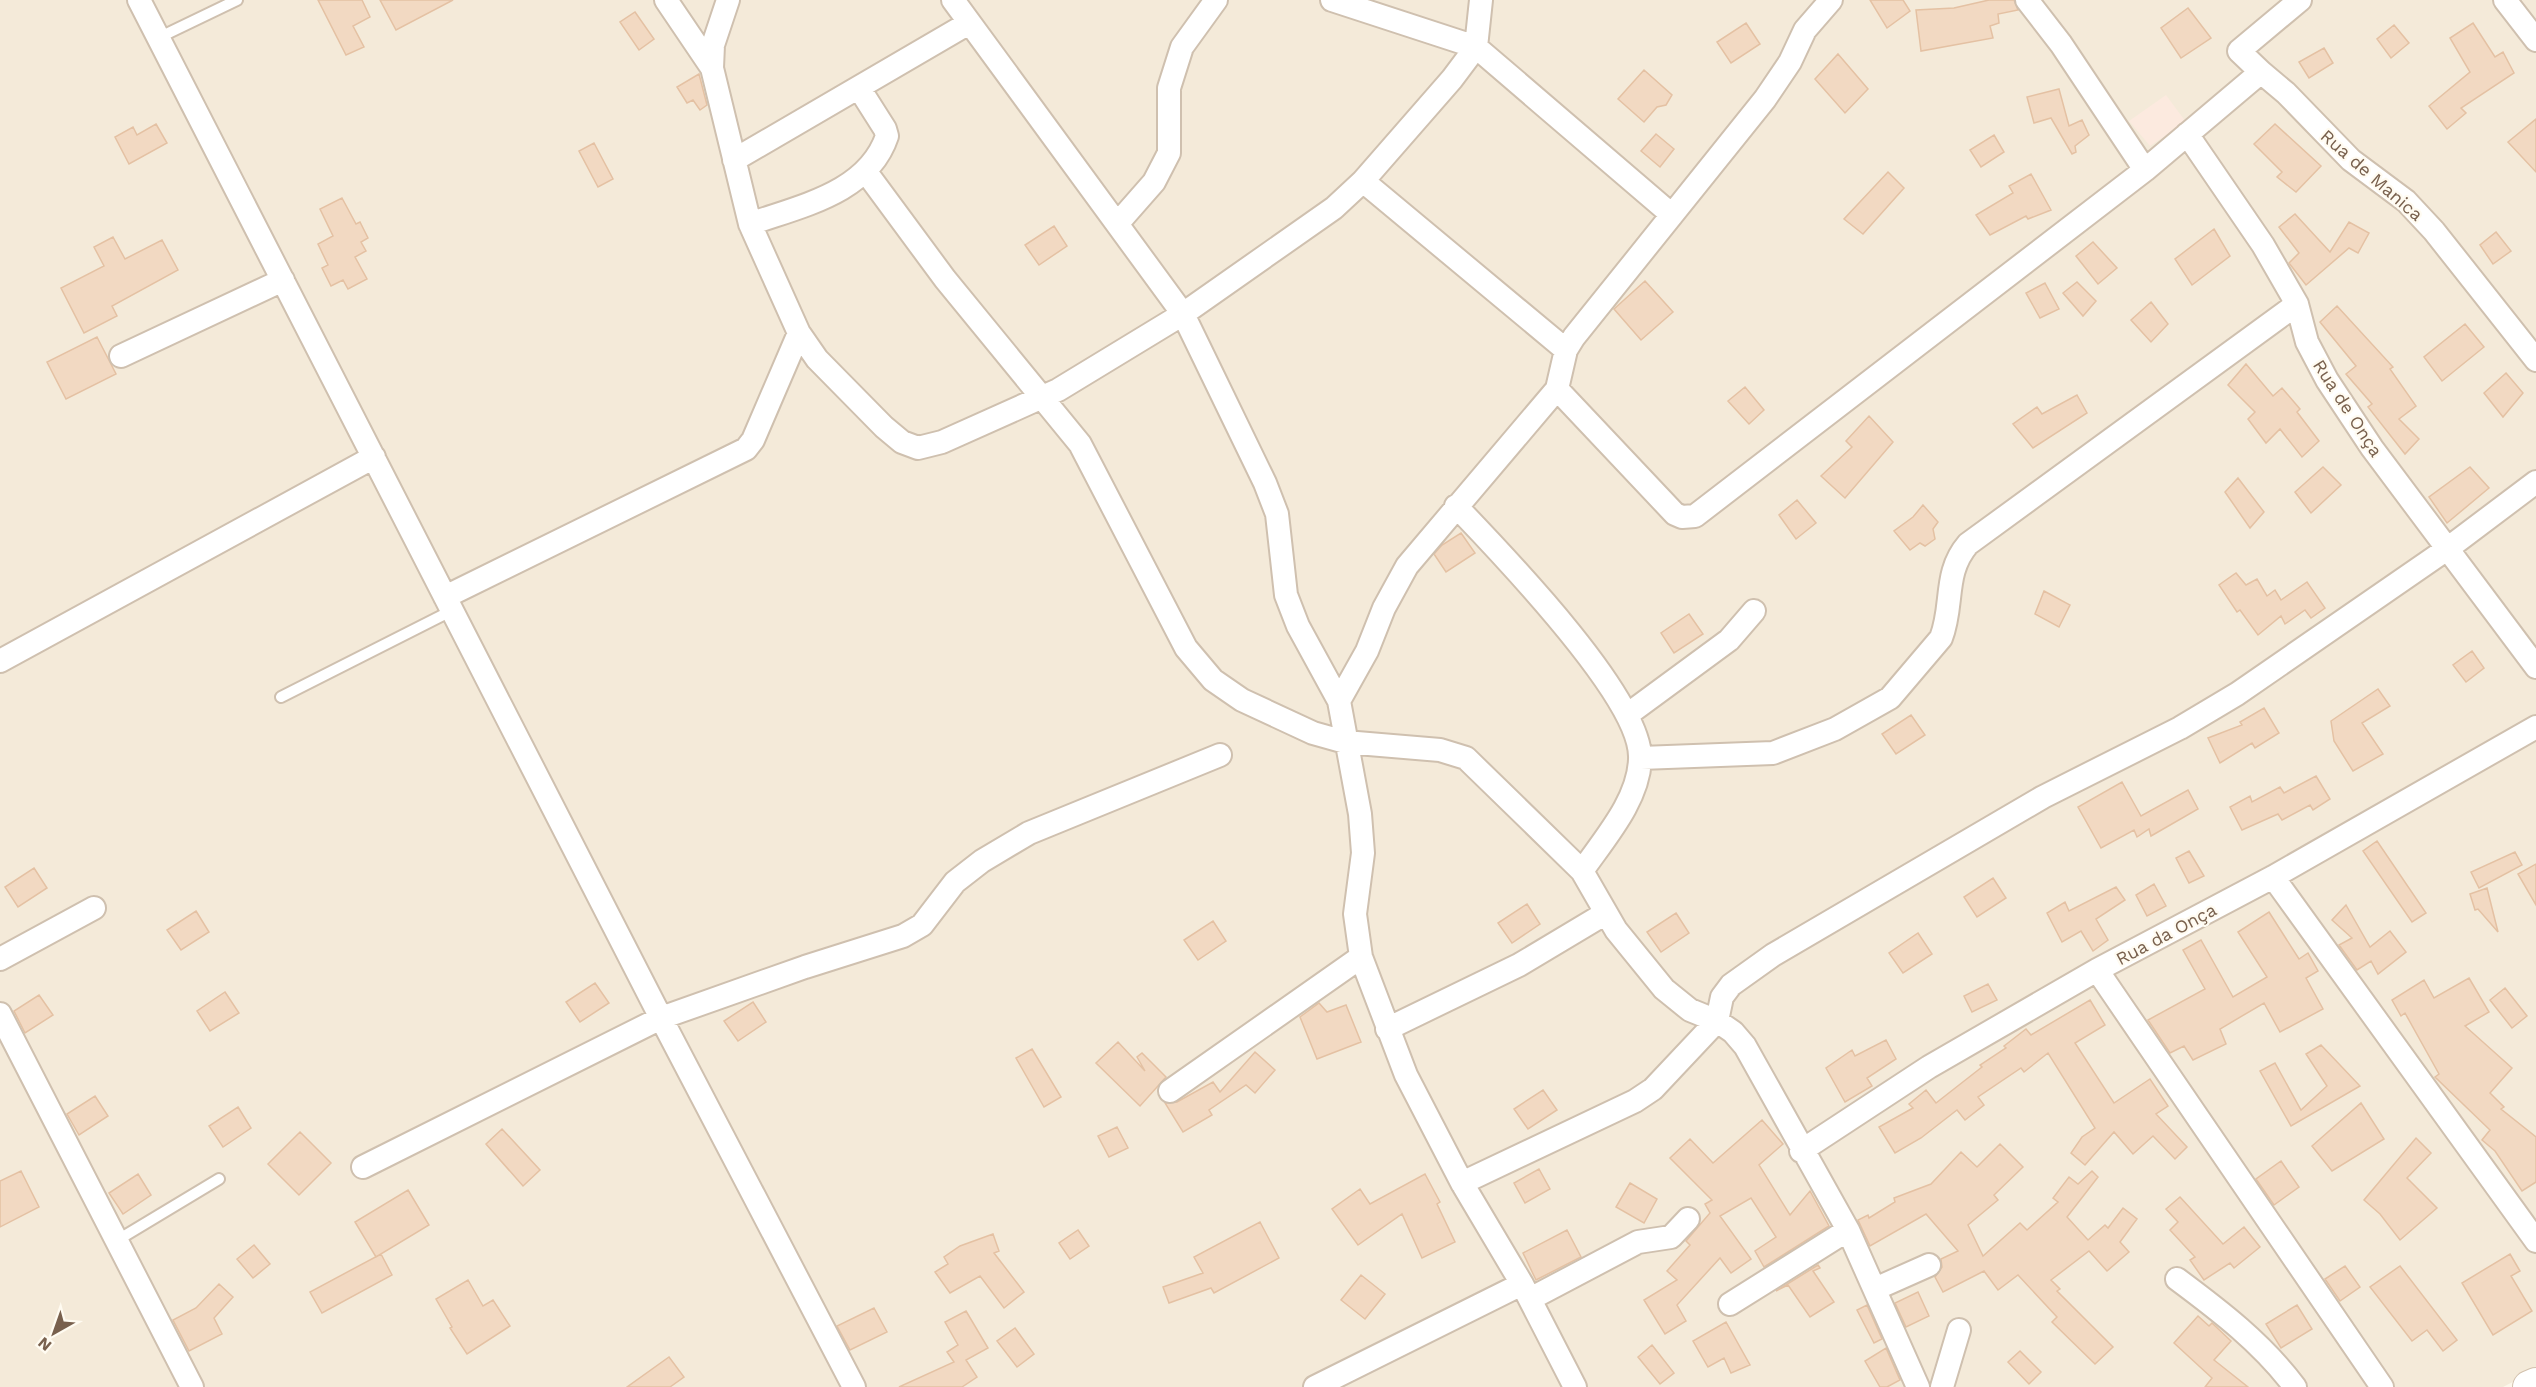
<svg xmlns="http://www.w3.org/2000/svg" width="2536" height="1387" viewBox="0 0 2536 1387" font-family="'Work Sans',sans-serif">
<rect width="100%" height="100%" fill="#fcf7eb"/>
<!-- residential -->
<path fill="#f4ead9" d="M0,0H2536V1370L2503,1387H0Z"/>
<!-- commercial -->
<path fill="#fceadf" d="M2166,95L2186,122L2150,146L2129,121Z"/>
<!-- building -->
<path fill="#f2d9c2" stroke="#e4c1a3" stroke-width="1.5" d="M318,0H362L370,17L353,26L364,47L346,55Z
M380,0H453L396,30Z
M1870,0H1903L1910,11L1887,28Z
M1989,0H2014L2018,10L1998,14L1999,23L1990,26L1993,38L1921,51L1916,10L1954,8Z
M2188,8L2211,38L2181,58L2161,28Z
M635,12L654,39L639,50L620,22Z
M1746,23L1760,44L1731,63L1717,42Z
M2473,23L2495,57L2503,52L2514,73L2461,108L2466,113L2447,129L2429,106L2470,72L2450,38Z
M2394,25L2409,43L2391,58L2377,39Z
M2324,48L2333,63L2309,78L2299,62Z
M1838,54L1868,89L1845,113L1815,79Z
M1644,70L1672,95L1666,105L1657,107L1644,122L1618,99Z
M699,74L707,105L700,110L693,100L687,103L677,87Z
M2059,89L2069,126L2082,120L2089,135L2075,146L2076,152L2072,154L2051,118L2034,123L2027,97Z
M2536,119V172L2508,142Z
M156,124L167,143L129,164L115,137L133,127L137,135Z
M2275,124L2321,166L2296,192L2277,177L2282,172L2254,144Z
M1656,134L1674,149L1660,167L1641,151Z
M1994,135L2004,152L1981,167L1970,150Z
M594,143L613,179L598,187L579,151Z
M1888,172L1904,188L1863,234L1844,219Z
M2031,174L2051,210L2028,219L2026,216L1990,235L1976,215L2013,193L2009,186Z
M342,198L356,224L360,222L368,238L361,242L366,251L355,257L367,279L348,289L343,280L331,286L322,268L328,265L318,244L333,236L320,209Z
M2295,214L2330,252L2349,222L2369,233L2358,253L2349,248L2306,285L2289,263L2299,253L2279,227Z
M1054,226L1067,246L1039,265L1025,245Z
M2214,229L2230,256L2192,285L2175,259Z
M2496,232L2511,251L2493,264L2480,245Z
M113,237L125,259L162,240L178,270L112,306L117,316L84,333L61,288L104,266L94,247Z
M2093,242L2117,268L2098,284L2076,256Z
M1645,281L1673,312L1641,340L1614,309Z
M2077,282L2096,301L2083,316L2063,293Z
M2045,283L2059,309L2040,318L2026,293Z
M2151,302L2168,324L2151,342L2131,320Z
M2337,306L2393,367L2390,369L2416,406L2399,419L2419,439L2405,454L2368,407L2372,404L2346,374L2356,366L2320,322Z
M2465,324L2484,347L2442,381L2424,357Z
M97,337L116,374L66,399L47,362Z
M2246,364L2273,396L2282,388L2300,409L2297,412L2319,441L2302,457L2280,429L2266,443L2248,419L2255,412L2228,385Z
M2506,373L2523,393L2503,417L2484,393Z
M1745,387L1764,410L1749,424L1728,401Z
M2077,395L2087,413L2033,448L2013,424L2037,407L2042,414Z
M1869,416L1893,442L1845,498L1821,476L1852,447L1846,441Z
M2323,467L2341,485L2311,513L2295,492Z
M2470,467L2489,488L2447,523L2429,497Z
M2238,478L2264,512L2250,528L2225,492Z
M1797,500L1816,523L1796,539L1779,515Z
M1923,505L1938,522L1933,529L1935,539L1925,546L1920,543L1910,550L1894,531L1913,517Z
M1461,533L1475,553L1446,572L1434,554L1442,545Z
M2236,573L2246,585L2257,579L2267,596L2275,590L2281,600L2307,582L2325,608L2311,618L2305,610L2285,624L2281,616L2258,635L2240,610L2237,612L2219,585Z
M2044,591L2070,605L2059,627L2035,614Z
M1689,614L1703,634L1674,653L1661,633Z
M2472,651L2484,668L2466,682L2453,665Z
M2378,689L2390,706L2362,723L2383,754L2353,771L2334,741L2331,721Z
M2264,708L2279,733L2255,748L2252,743L2220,763L2208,738L2242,725L2240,722Z
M1911,715L1925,735L1896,754L1882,734Z
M2316,776L2330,799L2313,810L2310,805L2282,820L2278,814L2242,830L2230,807L2250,796L2252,802L2280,787L2284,793Z
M2122,782L2141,816L2188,790L2198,809L2151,836L2149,829L2137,837L2134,830L2101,848L2078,807Z
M2377,841L2426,913L2412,922L2363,851Z
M2189,851L2204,876L2189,883L2176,858Z
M2515,852L2522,865L2479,888L2471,872Z
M2536,864V905L2518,874Z
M34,868L47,888L18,907L5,887Z
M1993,878L2006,898L1977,917L1964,897Z
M2154,884L2166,906L2147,916L2136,895Z
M2116,887L2125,900L2096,919L2108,940L2093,951L2081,931L2062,942L2047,913L2065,902L2069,911Z
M2487,888L2498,932L2478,909L2475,910L2470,894Z
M1527,904L1540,924L1512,943L1498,923Z
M2346,905L2370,947L2390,931L2406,952L2378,974L2371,961L2357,970L2339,945L2352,938L2332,920Z
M196,911L209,932L181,950L167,930Z
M2269,912L2299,959L2308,953L2318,971L2306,978L2323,1009L2280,1032L2264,1003L2220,1029L2226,1044L2193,1060L2184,1046L2170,1053L2148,1020L2205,989L2183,950L2201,940L2233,997L2267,977L2238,932Z
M1676,913L1689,933L1661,952L1647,932Z
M1213,921L1226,941L1198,960L1184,940Z
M1918,933L1932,954L1903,973L1889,953Z
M2469,978L2489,1012L2465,1026L2512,1068L2490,1093L2504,1107L2501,1109L2536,1137V1182L2522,1191L2495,1151L2482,1140L2490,1130L2435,1077L2439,1074L2405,1013L2401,1016L2392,1000L2424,980L2434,998Z
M595,983L609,1003L580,1022L566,1002Z
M1988,984L1997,1000L1972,1012L1964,996Z
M2505,988L2527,1016L2512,1028L2490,1000Z
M225,992L239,1013L210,1031L197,1011Z
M39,995L53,1015L25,1033L14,1011Z
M2090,1000L2105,1025L2075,1043L2114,1103L2150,1079L2168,1106L2156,1114L2187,1147L2175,1159L2153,1136L2133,1154L2114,1132L2085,1165L2071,1153L2082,1137L2095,1128L2048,1053L2024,1072L2021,1068L1978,1097L1984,1105L1965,1120L1957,1110L1921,1138L1895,1153L1879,1127L1913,1108L1909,1104L1926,1090L1936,1103L1982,1067L1980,1065L2006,1048L2004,1046L2026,1029L2031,1035Z
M753,1002L766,1022L738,1041L724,1021Z
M1319,1003L1327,1012L1346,1005L1361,1042L1317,1059L1300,1017Z
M1886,1040L1896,1059L1867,1078L1872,1086L1845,1102L1826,1068L1852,1050L1855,1056Z
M1118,1042L1145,1071L1137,1057L1142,1053L1166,1077L1140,1106L1096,1063Z
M2321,1045L2360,1086L2291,1126L2260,1071L2275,1063L2301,1110L2327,1086L2306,1054Z
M1032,1049L1061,1097L1044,1107L1016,1058Z
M1255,1052L1275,1070L1255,1093L1246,1085L1209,1110L1212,1115L1183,1132L1165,1103L1177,1102L1213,1082L1220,1092Z
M1543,1090L1557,1110L1528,1129L1514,1109Z
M95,1096L108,1116L79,1135L67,1114Z
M2361,1103L2384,1139L2332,1171L2312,1146Z
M238,1107L251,1128L223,1147L209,1126Z
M1762,1120L1783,1144L1759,1165L1790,1215L1810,1191L1829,1226L1764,1267L1755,1251L1776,1237L1751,1198L1720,1216L1751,1259L1731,1273L1720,1258L1677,1305L1686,1321L1665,1334L1644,1300L1677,1280L1667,1271L1690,1245L1686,1241L1710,1213L1705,1204L1712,1200L1670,1158L1690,1139L1713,1163Z
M1117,1127L1128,1148L1109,1157L1098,1136Z
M502,1129L540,1170L523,1186L486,1144Z
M300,1132L331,1163L299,1195L268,1164Z
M2416,1138L2431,1153L2407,1178L2437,1208L2400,1240L2380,1214L2364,1200Z
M2000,1144L2023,1167L1994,1195L1998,1200L1968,1225L1983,1256L2020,1223L2027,1230L2058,1202L2053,1198L2069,1177L2078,1184L2092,1171L2098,1177L2067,1217L2088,1240L2105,1225L2108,1228L2123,1208L2137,1219L2120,1242L2129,1252L2107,1271L2089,1251L2051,1280L2060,1289L2057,1291L2113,1347L2095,1364L2052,1322L2057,1317L2018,1275L1998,1290L1984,1271L1943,1292L1935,1277L1942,1267L1941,1259L1958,1251L1926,1214L1870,1246L1858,1220L1868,1215L1869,1218L1895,1202L1894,1198L1931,1184L1961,1152L1977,1167Z
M2281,1161L2299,1187L2274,1205L2256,1179Z
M1539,1169L1550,1189L1525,1203L1514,1183Z
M21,1171L39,1207L0,1227V1181Z
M138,1174L151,1195L123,1214L109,1193Z
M1425,1174L1440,1202L1437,1204L1455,1242L1422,1258L1402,1214L1358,1245L1332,1209L1360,1189L1370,1204Z
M1630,1183L1657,1199L1644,1223L1616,1207Z
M408,1190L429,1225L376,1257L355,1222Z
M2180,1197L2223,1244L2244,1227L2260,1247L2234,1268L2230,1263L2204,1280L2190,1260L2195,1257L2170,1230L2178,1222L2166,1209Z
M1260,1222L1279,1258L1214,1293L1211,1288L1169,1303L1163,1287L1203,1273L1194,1257Z
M1078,1230L1089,1246L1070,1259L1059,1243Z
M1567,1230L1581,1257L1536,1280L1523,1253Z
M993,1234L999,1251L994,1253L1024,1292L1004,1308L980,1276L950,1293L935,1272L948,1264L944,1257L960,1246Z
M254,1245L270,1264L253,1278L237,1259Z
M381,1254L392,1275L322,1313L310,1292Z
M2510,1254L2520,1271L2511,1276L2532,1311L2493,1335L2462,1283Z
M1818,1265L1820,1268L1813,1271L1834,1302L1810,1317L1788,1285L1776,1291Z
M2345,1266L2360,1287L2340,1301L2325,1279Z
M2400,1266L2457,1340L2443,1351L2427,1330L2412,1341L2370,1287Z
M1361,1275L1385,1294L1365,1319L1341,1300Z
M468,1280L483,1306L493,1300L510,1326L467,1354L450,1328L452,1327L436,1299Z
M219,1284L233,1297L214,1318L222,1334L189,1351L173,1320L196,1308Z
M1918,1292L1929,1316L1906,1327L1895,1303Z
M1867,1305L1882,1339L1874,1343L1857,1310Z
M2297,1305L2312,1329L2281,1348L2266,1324Z
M874,1308L887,1332L850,1350L837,1326Z
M966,1311L988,1348L966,1360L977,1377L962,1387H899L954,1362L947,1352L958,1345L945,1322Z
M2198,1316L2209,1326L2212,1323L2231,1341L2214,1360L2248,1387H2205L2212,1378L2174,1343Z
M1726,1322L1750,1365L1731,1373L1724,1358L1708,1367L1693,1341Z
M1015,1328L1034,1354L1017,1367L997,1341Z
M1652,1345L1674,1373L1660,1384L1638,1357Z
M1886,1348L1900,1380L1887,1387H1880L1865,1361Z
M2020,1351L2041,1372L2029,1384L2008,1362Z
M669,1357L684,1377L670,1387H627Z"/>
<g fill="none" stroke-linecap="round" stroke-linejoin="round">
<!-- service casing -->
<g stroke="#cfc0af" stroke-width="14">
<path id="service" d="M158,38L237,0
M281,697L453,610
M116,1241L219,1179"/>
</g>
<!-- minor casing -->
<g stroke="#cfc0af" stroke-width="26">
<path id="minor" d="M139,0L661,1018L854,1387
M666,0L712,68
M728,0L713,45L712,68L750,224L799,333L817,359L884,427L902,442L918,448L942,442L1058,390L1183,314L1334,208L1363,181L1452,79L1476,47L1481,0
M953,0L1183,314L1265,483L1277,514L1286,595L1298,626L1339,701L1360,814L1363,853L1355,914L1361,957L1406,1075L1462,1183L1522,1284L1575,1387
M1332,0L1476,47L1672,215
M2505,0L2536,40
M2261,72L2239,51L2300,0
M2187,134L2263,245L2297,304L2307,342L2327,380L2372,448L2536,667
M734,160L969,23
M2145,170L2261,72L2286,93L2351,160L2406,201L2434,231L2536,360
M866,172L945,279L1080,444L1186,648L1213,680L1242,700L1313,733L1345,742L1440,750L1466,758L1582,871L1616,930L1664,989L1690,1010L1717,1021L1733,1032L1745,1046L1848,1230L1918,1387
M1363,181L1566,350
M1118,223L1154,182L1169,153V88L1182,47L1216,0
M750,224C800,206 868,193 887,136L885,129L859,88
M121,356L283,280
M1557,389L1675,514L1682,517L1695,516L2145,170L2061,44L2027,0
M1456,506C1499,551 1643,699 1640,759C1639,800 1604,839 1582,871
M445,597L746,449L753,440L799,333
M0,661L374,457
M1339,701L1367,651L1384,608L1407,566L1557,389L1566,350L1574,337L1765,99L1790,62L1805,30L1831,0
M1627,715L1729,640L1754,611
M1641,758L1773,753L1835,729L1890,698L1941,638C1954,605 1943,573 1968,544L2297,304
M2273,877L2536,1241
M0,959L94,908
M2097,970L2382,1387
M0,1014L192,1387
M1387,1029L1519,965L1606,913
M1170,1091L1361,957
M1801,1151L1929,1067L2097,970L2273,877L2536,727
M363,1167L661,1018L805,967L903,936L922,925L955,882L982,861L1029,833L1220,755
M1462,1183L1635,1101L1653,1089L1717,1021L1722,997L1731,985L1773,955L2043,797L2180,728L2237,694L2447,549L2536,482
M2177,1279C2220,1311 2262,1343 2295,1387
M1875,1289L1929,1265
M1530,1299L1638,1242L1671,1237L1688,1219
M1730,1304L1848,1230
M1315,1387L1522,1284
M1942,1387L1959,1330"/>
</g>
<!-- secondary casing -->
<g stroke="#d2c1ad" stroke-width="34">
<path id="secondary" d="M2529,1387L2536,1384"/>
</g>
<!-- service -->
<use href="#service" stroke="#fff" stroke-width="10"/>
<!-- minor -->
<use href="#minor" stroke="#fff" stroke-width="22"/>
<!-- secondary -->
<use href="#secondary" stroke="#fff" stroke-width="32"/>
</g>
<g text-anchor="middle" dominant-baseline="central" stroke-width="4.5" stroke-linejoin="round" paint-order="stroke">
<!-- street labels -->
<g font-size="18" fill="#78604d" stroke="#fffbf1">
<text transform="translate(2372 175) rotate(41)">Rua de Manica</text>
<text transform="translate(2348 408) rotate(57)">Rua de Onça</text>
<text transform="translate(2166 934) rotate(-28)">Rua da Onça</text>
</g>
</g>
<!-- north arrow -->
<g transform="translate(54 1333) rotate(220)" stroke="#fffbf1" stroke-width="4.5" paint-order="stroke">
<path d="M0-4.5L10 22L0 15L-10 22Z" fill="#78604d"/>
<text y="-9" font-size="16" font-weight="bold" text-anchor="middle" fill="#78604d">N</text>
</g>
</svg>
